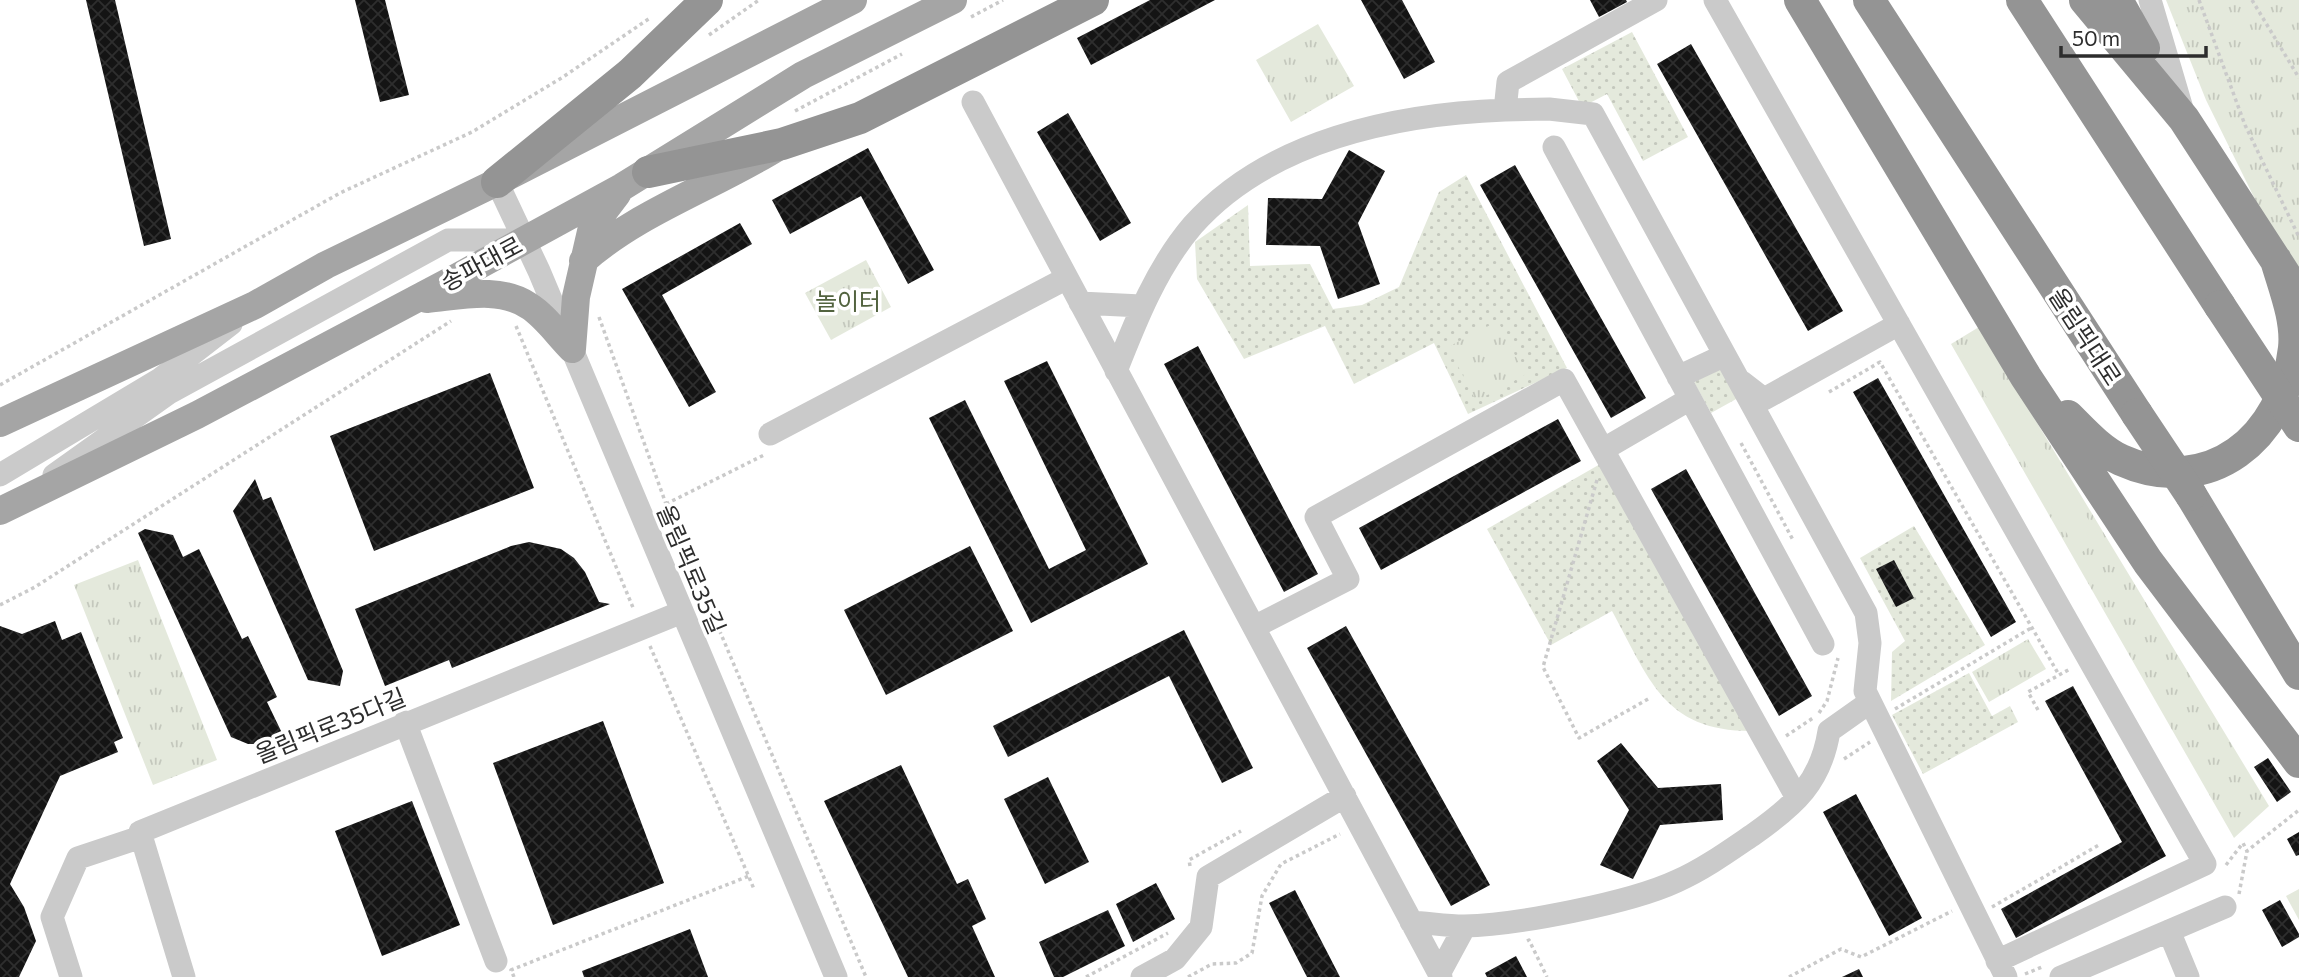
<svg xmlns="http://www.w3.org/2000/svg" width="2299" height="977" viewBox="0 0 2299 977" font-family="Commissioner,'Noto Sans KR',sans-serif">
<defs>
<pattern id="grass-dots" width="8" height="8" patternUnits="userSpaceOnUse" patternTransform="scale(1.75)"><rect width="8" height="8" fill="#e4e9dc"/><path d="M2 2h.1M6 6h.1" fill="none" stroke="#c4c8bd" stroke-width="1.8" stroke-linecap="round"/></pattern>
<pattern id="park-tufts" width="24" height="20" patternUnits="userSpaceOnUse" patternTransform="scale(1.75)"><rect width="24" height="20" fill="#e4e9dc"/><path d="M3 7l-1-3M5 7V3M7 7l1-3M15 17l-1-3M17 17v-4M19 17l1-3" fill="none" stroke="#c4c8bd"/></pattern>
<pattern id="building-cross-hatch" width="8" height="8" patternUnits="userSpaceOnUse" patternTransform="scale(1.75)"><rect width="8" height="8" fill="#141414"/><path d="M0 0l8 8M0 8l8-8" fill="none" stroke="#2e2e2e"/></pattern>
</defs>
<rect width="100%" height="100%" fill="#fff"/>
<!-- grass -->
<path fill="url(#grass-dots)" d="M1632,32L1688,137L1643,161L1607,94L1582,107L1562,69Z
M1466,175L1567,368L1468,414L1434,343L1354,384L1325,326L1244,359L1197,279L1195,242L1248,205L1250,266L1310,264L1333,309L1362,305L1399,287L1439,192Z
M1722,367L1738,398L1711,413L1694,382Z
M1602,463L1751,731C1663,731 1649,678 1612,611L1551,645L1487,529Z
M1914,526L1985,645L1891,701L1892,652L1905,641L1860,558Z
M1969,673L1992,716L2010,706L2018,722L1923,774L1892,715Z"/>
<!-- park -->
<path fill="url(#park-tufts)" d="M2166,0H2299V300L2285,260L2206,100Z
M1318,24L1354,86L1291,122L1256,60Z
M866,260L891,307L831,340L805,293Z
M1498,321L1525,375L1476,401L1448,347Z
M1979,327L2269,806L2234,838L1951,344Z
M138,560L217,760L153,785L74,585Z
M2028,639L2046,669L1989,702L1972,672Z"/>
<!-- garden -->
<path fill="#e4e9dc" d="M1982,345L2101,540L2079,554L1962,356Z
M2299,889V920L2286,896Z"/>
<!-- building -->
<path fill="url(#building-cross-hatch)" d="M86,0H115L171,239L144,246Z
M355,0H385L409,95L380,102Z
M1150,0H1215L1091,65L1077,38Z
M1361,0H1402L1435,62L1404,79Z
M1590,0H1626L1627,2L1599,17Z
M1691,44L1843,311L1808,331L1657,64Z
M1068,113L1131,223L1100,241L1037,132Z
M868,148L934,270L908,284L861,196L790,234L772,200Z
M1349,150L1385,171L1358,223L1380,284L1338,299L1320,246L1266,245L1268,198L1322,199Z
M1515,165L1646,398L1611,418L1480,185Z
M740,223L752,244L662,295L716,392L689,407L622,289Z
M1198,346L1318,574L1284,592L1164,364Z
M1047,361L1148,564L1031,623L929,418L965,400L1049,569L1086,550L1004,381Z
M490,373L534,488L374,551L330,436Z
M1878,378L2016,622L1991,637L1853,392Z
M1558,419L1581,461L1381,570L1359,528Z
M1686,469L1812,696L1779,716L1651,489Z
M255,479L263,500L271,497L343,671L340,686L308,680L233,511Z
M145,529L173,535L183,557L199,549L242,639L248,636L277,697L267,702L282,733L262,744H248L231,737L138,533Z
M529,542L561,549L574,558L585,572L599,602L610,604L452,668L449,660L385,686L355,609L511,546Z
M970,546L1013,631L886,695L844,610Z
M1894,560L1914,598L1896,607L1876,569Z
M55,621L62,640L81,632L123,738L114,742L118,752L60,776L10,884L24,907L36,941L19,977H0V626L22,634Z
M1346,626L1490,885L1451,906L1307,648Z
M1184,630L1253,768L1222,783L1169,676L1008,757L993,726Z
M2073,686L2166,856L2016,938L2001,909L2122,842L2045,701Z
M603,721L664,883L553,925L493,763Z
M1621,743L1658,788L1721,784L1723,820L1660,825L1633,879L1600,865L1629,810L1597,761Z
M2268,758L2291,792L2277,802L2254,767Z
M901,765L957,884L968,879L986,919L972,926L995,977H908L824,801Z
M1048,777L1089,862L1045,884L1004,799Z
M1856,794L1922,918L1889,936L1823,812Z
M412,801L460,925L382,956L335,831Z
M2299,832V855L2296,856L2287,839Z
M1156,883L1175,919L1133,942L1116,904Z
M1295,890L1340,977H1307L1269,903Z
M2280,900L2299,934V937L2282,947L2262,910Z
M1108,910L1125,946L1063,977H1054L1039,942Z
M690,929L708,977H584L582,971Z
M1516,956L1527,977H1487L1485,973Z
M1859,969L1863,977H1842Z"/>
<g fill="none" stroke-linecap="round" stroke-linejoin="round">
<!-- path -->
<path stroke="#cacaca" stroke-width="3.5" stroke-dasharray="3.5 3.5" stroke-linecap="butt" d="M2199,0L2245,125L2299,237
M2252,0L2299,78
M971,17L1003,0
M709,35L759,0
M795,111L902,54
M599,317L666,504L866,977
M516,326L634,610
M0,385L340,193L472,132L563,77L650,18
M1829,392L1880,362L2059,675
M1741,443L1793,540
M1597,480L1543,667L1579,738L1650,698
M666,504L764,455
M0,605L35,587L451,321
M650,646L754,889
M1895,709L2031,628
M2038,710L2028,692L2070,669
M1819,713L1827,701L1838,658
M1786,736L1813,718
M1844,759L1870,742
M2226,865L2243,843L2247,851
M1190,866L1189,860L1241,831
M2239,894L2247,851L2299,810
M1992,907L2099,845
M1527,941L1529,940L1547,977
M2025,974L2042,967
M514,977L511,970L749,876
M1086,977L1168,933
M1188,977L1212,964L1236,963L1252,953L1262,896L1281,864L1340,834
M1789,977L1841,949L1861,957L1952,911"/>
<!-- minor -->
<path stroke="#cacaca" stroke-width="23" d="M1656,0L1508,82L1505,110L1549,109L1593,114L1866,613L1870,643L1865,691L2006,977
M1715,0L2205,864L1997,961
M2150,0L2183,112
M973,102L1441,977
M1554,147L1823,644
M497,182L539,271L836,977
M1080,303L1141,306
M1116,371C1136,320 1157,267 1193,225C1269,140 1396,114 1505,110
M1678,377L1723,356
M1742,382L1764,399L1899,324
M770,434L1067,278
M1604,449L1690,399
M0,475L160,379L231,324
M54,475L169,393L448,240H524
M1254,627L1348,579L1316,517L1564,380L1797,798
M405,722L496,961
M1411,922C1429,923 1447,926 1464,926C1516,925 1630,903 1677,881C1704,869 1729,851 1754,834C1795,805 1821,782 1829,731L1870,702
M2169,931L2188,977
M1439,974L1465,926
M71,977L52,917L78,858L141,837
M184,977L140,832L682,612
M1142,977L1175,959L1201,927L1208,877L1345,796
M2061,977L2225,907"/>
<!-- major -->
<path stroke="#a5a5a5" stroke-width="28" d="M583,261C638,212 713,187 776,148
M427,299C460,296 500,286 529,306C545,316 558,335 572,349
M572,349L576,297L592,227L617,194
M0,423L255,305L326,265L497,182L853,0
M0,511L197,415L450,281L622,187L803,75L953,0"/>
<!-- highway -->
<path stroke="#949494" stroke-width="32" d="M1800,0L2026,377L2148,562L2299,762
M1869,0L2137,414
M2022,0L2220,306
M2085,0L2184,119L2286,276
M2117,0L2144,48
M648,172L782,144L860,118L1093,0
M497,182L630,74L707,0
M2068,416C2084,432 2100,450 2121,460C2210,500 2284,437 2294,348C2297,319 2284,288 2276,260
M2191,495L2299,674"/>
<!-- highway-bridge -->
<path stroke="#949494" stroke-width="32" d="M2220,306L2299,426
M2137,414L2191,495"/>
</g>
<g text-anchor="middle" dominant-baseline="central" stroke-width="7" stroke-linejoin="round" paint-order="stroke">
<!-- street labels -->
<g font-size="24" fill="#2d2d2d" stroke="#fff">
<text transform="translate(481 263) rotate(-28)">송파대로</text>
<text transform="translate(2086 336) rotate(57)">올림픽대로</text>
<text transform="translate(692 569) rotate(67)">올림픽로35길</text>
<text transform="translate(330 725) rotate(-22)">올림픽로35다길</text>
</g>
<!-- park labels -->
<g font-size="24" fill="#52633f" stroke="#fff">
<text x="848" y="300">놀이터</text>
</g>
</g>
<!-- scale -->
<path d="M2061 46v10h145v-10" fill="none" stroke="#2d2d2d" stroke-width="3.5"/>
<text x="2072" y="46" font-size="21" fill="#2d2d2d" stroke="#ffffff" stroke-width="5" paint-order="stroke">50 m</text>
</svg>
